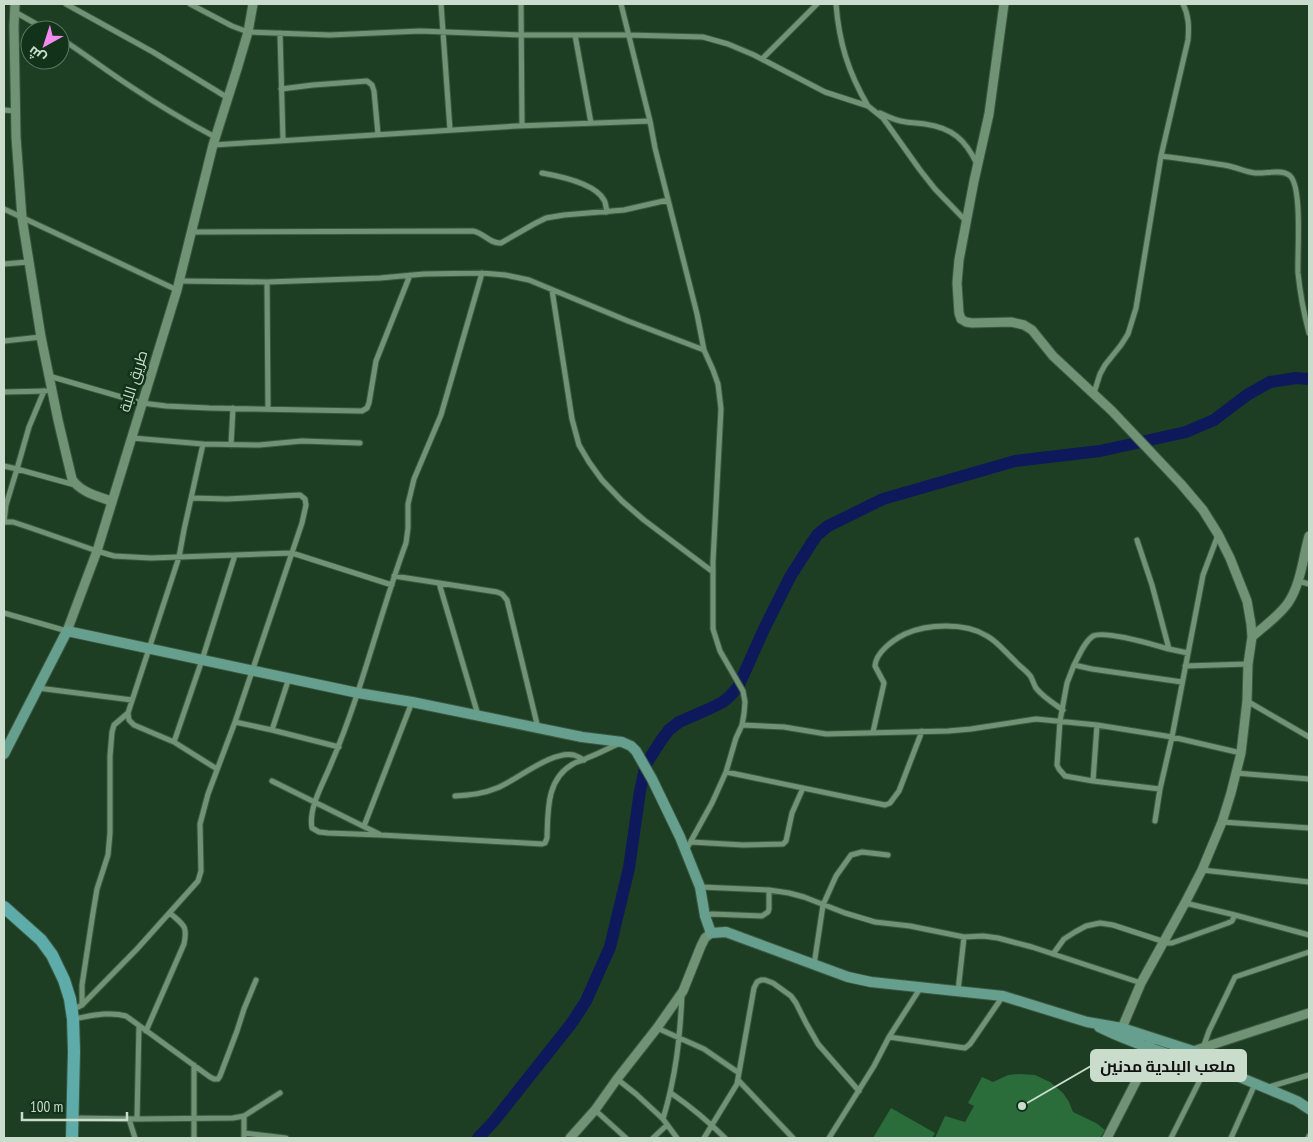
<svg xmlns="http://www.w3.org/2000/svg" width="1313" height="1142" viewBox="0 0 1313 1142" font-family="'PT Sans Narrow',Cairo,sans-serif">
<rect width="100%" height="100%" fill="#1d3e23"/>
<!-- garden -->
<path fill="#2a6d3a" d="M1019,1074L1035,1075L1050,1082L1063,1093L1069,1102L1073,1112L1096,1123L1105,1130L1100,1138H935L945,1116L965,1122L974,1106L968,1103L982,1077L993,1082L1008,1075Z
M891,1108L935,1133L932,1138H873Z"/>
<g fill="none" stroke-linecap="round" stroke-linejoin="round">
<!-- river -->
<path stroke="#0e195b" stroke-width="12" d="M478,1138L494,1121L571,1024L586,1001L610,947L629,868L640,791L646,764L662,739L669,730L679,722L711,708L723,702L730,696L738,687L764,629L790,577L811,544L817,535L828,526L883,499L1015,461L1100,451L1186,432L1214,420L1247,395L1270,382L1296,378L1309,379"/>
<!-- minor casing -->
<g stroke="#3b5841" stroke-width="7">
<path id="minor" d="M66,4L153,52L228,98
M190,4L232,26L248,32L330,35L420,31L522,35H628L703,37L728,44L754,55L825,92L868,106L883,118L920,170L935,189L966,221
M441,4L450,130
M521,4L522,126
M621,4L650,121L655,148L697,314L704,350L713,370L718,384L721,409L713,561V629L720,651L743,691L745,702L744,714L742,725L736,738L726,772L712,803L686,850
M836,4C839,42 848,72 868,106
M15,12L47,30
M280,33L283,140
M575,35L591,123
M60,38C85,54 108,72 133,88C160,106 187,122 215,137
M762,59L817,4
M281,89L313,85L367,81L372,85L374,91L378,134
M4,110L16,111
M880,113C888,117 897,121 906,122C912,123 918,123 925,124C952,128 965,139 977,164
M213,145L517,126L650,121
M1161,156C1183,159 1207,162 1229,166C1238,168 1246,172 1255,173C1266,174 1280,169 1289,175C1303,184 1297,255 1298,273C1300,293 1304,314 1309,333
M542,173C559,176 595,183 604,200C606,203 606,208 607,212
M4,209L177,290
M191,232L473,231C484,233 490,244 501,243L534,224L546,218L564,215L624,210L668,200
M4,264L28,262
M482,273L441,415L414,479L408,504V528L406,543C379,616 362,692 331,764C324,782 308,808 312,828L319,832L328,833L381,835L542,844L545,843L547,838C548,811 546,779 573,764C577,761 583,761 587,758C598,754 609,748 620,743
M179,281L267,282L380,278L424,274L482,273L505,275L529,280L628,321L704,350
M267,282L268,409
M552,290L572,419L579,445L589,462L602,480L622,501L644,520L713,572
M4,341L41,337
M49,376L142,403L166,406L209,408L362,411L367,408L369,403L376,361L410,275
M4,392L46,391
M1094,393L1100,374L1105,365L1121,345L1128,334L1136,308L1161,156L1188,40C1189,27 1189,16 1183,4
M132,438L203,444L259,445L302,441L360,443
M203,444L184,530L179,557L128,713L129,720L134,725L174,742L202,660L235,555
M231,445L233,408
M4,466L17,469L29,427L44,391
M4,522H13L31,528L97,551L114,556L151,558L292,553L392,585
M4,522L6,505L17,469L75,485
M1137,540L1152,585L1169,649L1188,653
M394,576L497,592L502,594L507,600L538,728
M1298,581L1309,584
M439,583L478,715
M4,613L67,631
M1074,665C1079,656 1084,642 1093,636C1105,630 1154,645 1169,649
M1185,666L1248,664
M38,688L132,700
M1247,701L1309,737
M235,722L272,730L339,747
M742,725L784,727L826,734L948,731L971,729L1036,719L1097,725L1172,737L1241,753
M1097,725L1093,781L1065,776L1059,769L1057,765L1060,721L1067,683L1074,665L1092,669L1182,682
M272,730L289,678
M873,732L884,683L875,666C876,652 893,640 905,634C927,624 965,622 987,636C998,642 1006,653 1015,661C1020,667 1027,671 1031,677C1033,681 1034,685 1036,688C1043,697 1053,703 1063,710
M174,742L217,769
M726,772L885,805L890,803L899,791L922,731
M1236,773L1309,779
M272,781L379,834
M1093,781L1160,789
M455,796C470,795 483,794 497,788C517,780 552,750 574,755C577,756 581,758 584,760
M1155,821L1160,789L1172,737L1203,575L1218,535
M1222,822L1309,828
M364,826L412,702
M691,842L743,845L783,844L786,841L792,813L803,788
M1202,870L1309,882
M700,887L769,890L789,893L804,897L845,913L875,922L910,926L964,937L983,936L998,938L1032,947L1141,983
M1185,903L1235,915L1309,935
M705,916L712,914L762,916L768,912L769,909V890
M1053,954L1064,939L1075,932L1086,926L1100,923L1113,925L1168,943H1172L1228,923L1232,921L1235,915
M814,965L823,905L836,876L851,855L862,852L888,855
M958,991L964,937
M82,1005V985L93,913L97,889L108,855L110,833V756L112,732L114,725L128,713
M72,1010L82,1005L137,949L198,881L201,871L200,824L208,794L235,722L302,523L306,505L305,499L300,495L227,499L191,498
M73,1019C91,1016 109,1011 126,1016L210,1077L214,1079H218L220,1076L237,1031L244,1009L256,980
M657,1028L704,1049L739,1073
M146,1031L184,944C188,925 183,925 170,913
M889,1037L958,1047L965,1048L970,1044L1003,996
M1203,1048L1209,1031L1235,977L1309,952
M617,1079L636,1094L663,1119L677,1138
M738,1080L793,1138
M1269,1087L1309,1075
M671,1093C691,1107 708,1121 725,1138
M595,1110L626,1138
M244,1116V1138
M73,1118L137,1119L233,1118L244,1116L280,1093
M129,1119L135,1138
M137,1119L139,1026
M663,1119C676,1076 680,1038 682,994
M244,1133L286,1138
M194,1138V1065
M653,1138L667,1125
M704,1138L737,1084L754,988L757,982L761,980H765L773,983L791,996L796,1003L806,1023L818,1044L859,1091
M829,1138L874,1066L889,1037L921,987
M1171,1138L1206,1068
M1231,1138L1255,1084
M1308,1138L1309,1136"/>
</g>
<!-- tertiary casing -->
<g stroke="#3b5841" stroke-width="11">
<path id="tertiary" d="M15,4L14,26L16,137L22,218L41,337L58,420L72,479C80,492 97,496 111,501
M1004,4L989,114L974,181L959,260L957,283L959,313L961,319L966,322L972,323L1011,322L1024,325L1032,330L1053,356L1112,411L1181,484L1203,510L1218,534L1230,558L1247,601L1251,624L1252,637L1248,664L1247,701L1241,753L1231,793L1222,822L1202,870L1185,903L1141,983L1122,1028L1120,1035
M67,631L97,551L177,290L213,145L237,69L248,32L253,4
M1252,637C1264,626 1279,616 1288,603C1301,584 1303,557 1309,536
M1172,1055H1179L1193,1051L1309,1013
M570,1138L595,1110L617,1079L657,1028L683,991L701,946L705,938L711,933
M1107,1138L1147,1060L1151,1041"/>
</g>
<!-- secondary casing -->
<g stroke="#3b5841" stroke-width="12">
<path id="secondary" d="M4,754L67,631L358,693L412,702L582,737L622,742L631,746L636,751L652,779L680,837L700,887L705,916L711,933L726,932L848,977L871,982L1003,996L1087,1022L1122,1028L1193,1051L1207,1058L1237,1076L1297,1101L1309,1109
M1099,1027C1123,1039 1146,1047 1171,1055C1190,1061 1207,1068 1226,1073"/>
</g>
<!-- primary casing -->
<g stroke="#3b5841" stroke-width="14">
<path id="primary" d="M4,907L41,940L52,955L64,980L70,999L73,1019L74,1051L72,1138"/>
</g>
<!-- minor -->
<use href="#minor" stroke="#709375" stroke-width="5"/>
<!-- tertiary -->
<use href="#tertiary" stroke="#709375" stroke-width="9"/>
<!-- secondary -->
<use href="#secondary" stroke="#679f8f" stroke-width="10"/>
<!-- primary -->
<use href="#primary" stroke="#5daca9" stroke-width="12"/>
</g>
<g text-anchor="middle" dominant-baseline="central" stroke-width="5" stroke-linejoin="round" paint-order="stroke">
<!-- street labels -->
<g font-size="15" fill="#cadccc" stroke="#123319">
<text transform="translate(133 381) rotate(-73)">طريق اللبة</text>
</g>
</g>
<!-- callouts -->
<path fill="none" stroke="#cadccc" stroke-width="2" d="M1022 1106L1091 1066"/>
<circle fill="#cadccc" stroke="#123319" stroke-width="2" cx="1022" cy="1106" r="5"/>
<rect fill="#cadccc" stroke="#cadccc" stroke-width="2" x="1091" y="1050" width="155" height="31" rx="5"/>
<g font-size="16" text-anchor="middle" font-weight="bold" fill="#111">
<text x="1168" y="1072">ملعب البلدية مدنين</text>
</g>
<!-- border -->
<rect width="1313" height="1142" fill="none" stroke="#cadccc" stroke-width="10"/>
<!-- north arrow -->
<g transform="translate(45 45) rotate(219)"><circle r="24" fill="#123319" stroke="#5c7761"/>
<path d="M0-4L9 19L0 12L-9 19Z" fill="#f489f0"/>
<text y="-8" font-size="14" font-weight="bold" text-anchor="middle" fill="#cadccc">ش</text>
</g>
<!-- scale -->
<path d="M22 1112v8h105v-8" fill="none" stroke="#cadccc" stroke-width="2.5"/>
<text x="30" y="1112" font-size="15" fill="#cadccc" stroke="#123319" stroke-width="4" paint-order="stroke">100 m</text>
</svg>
